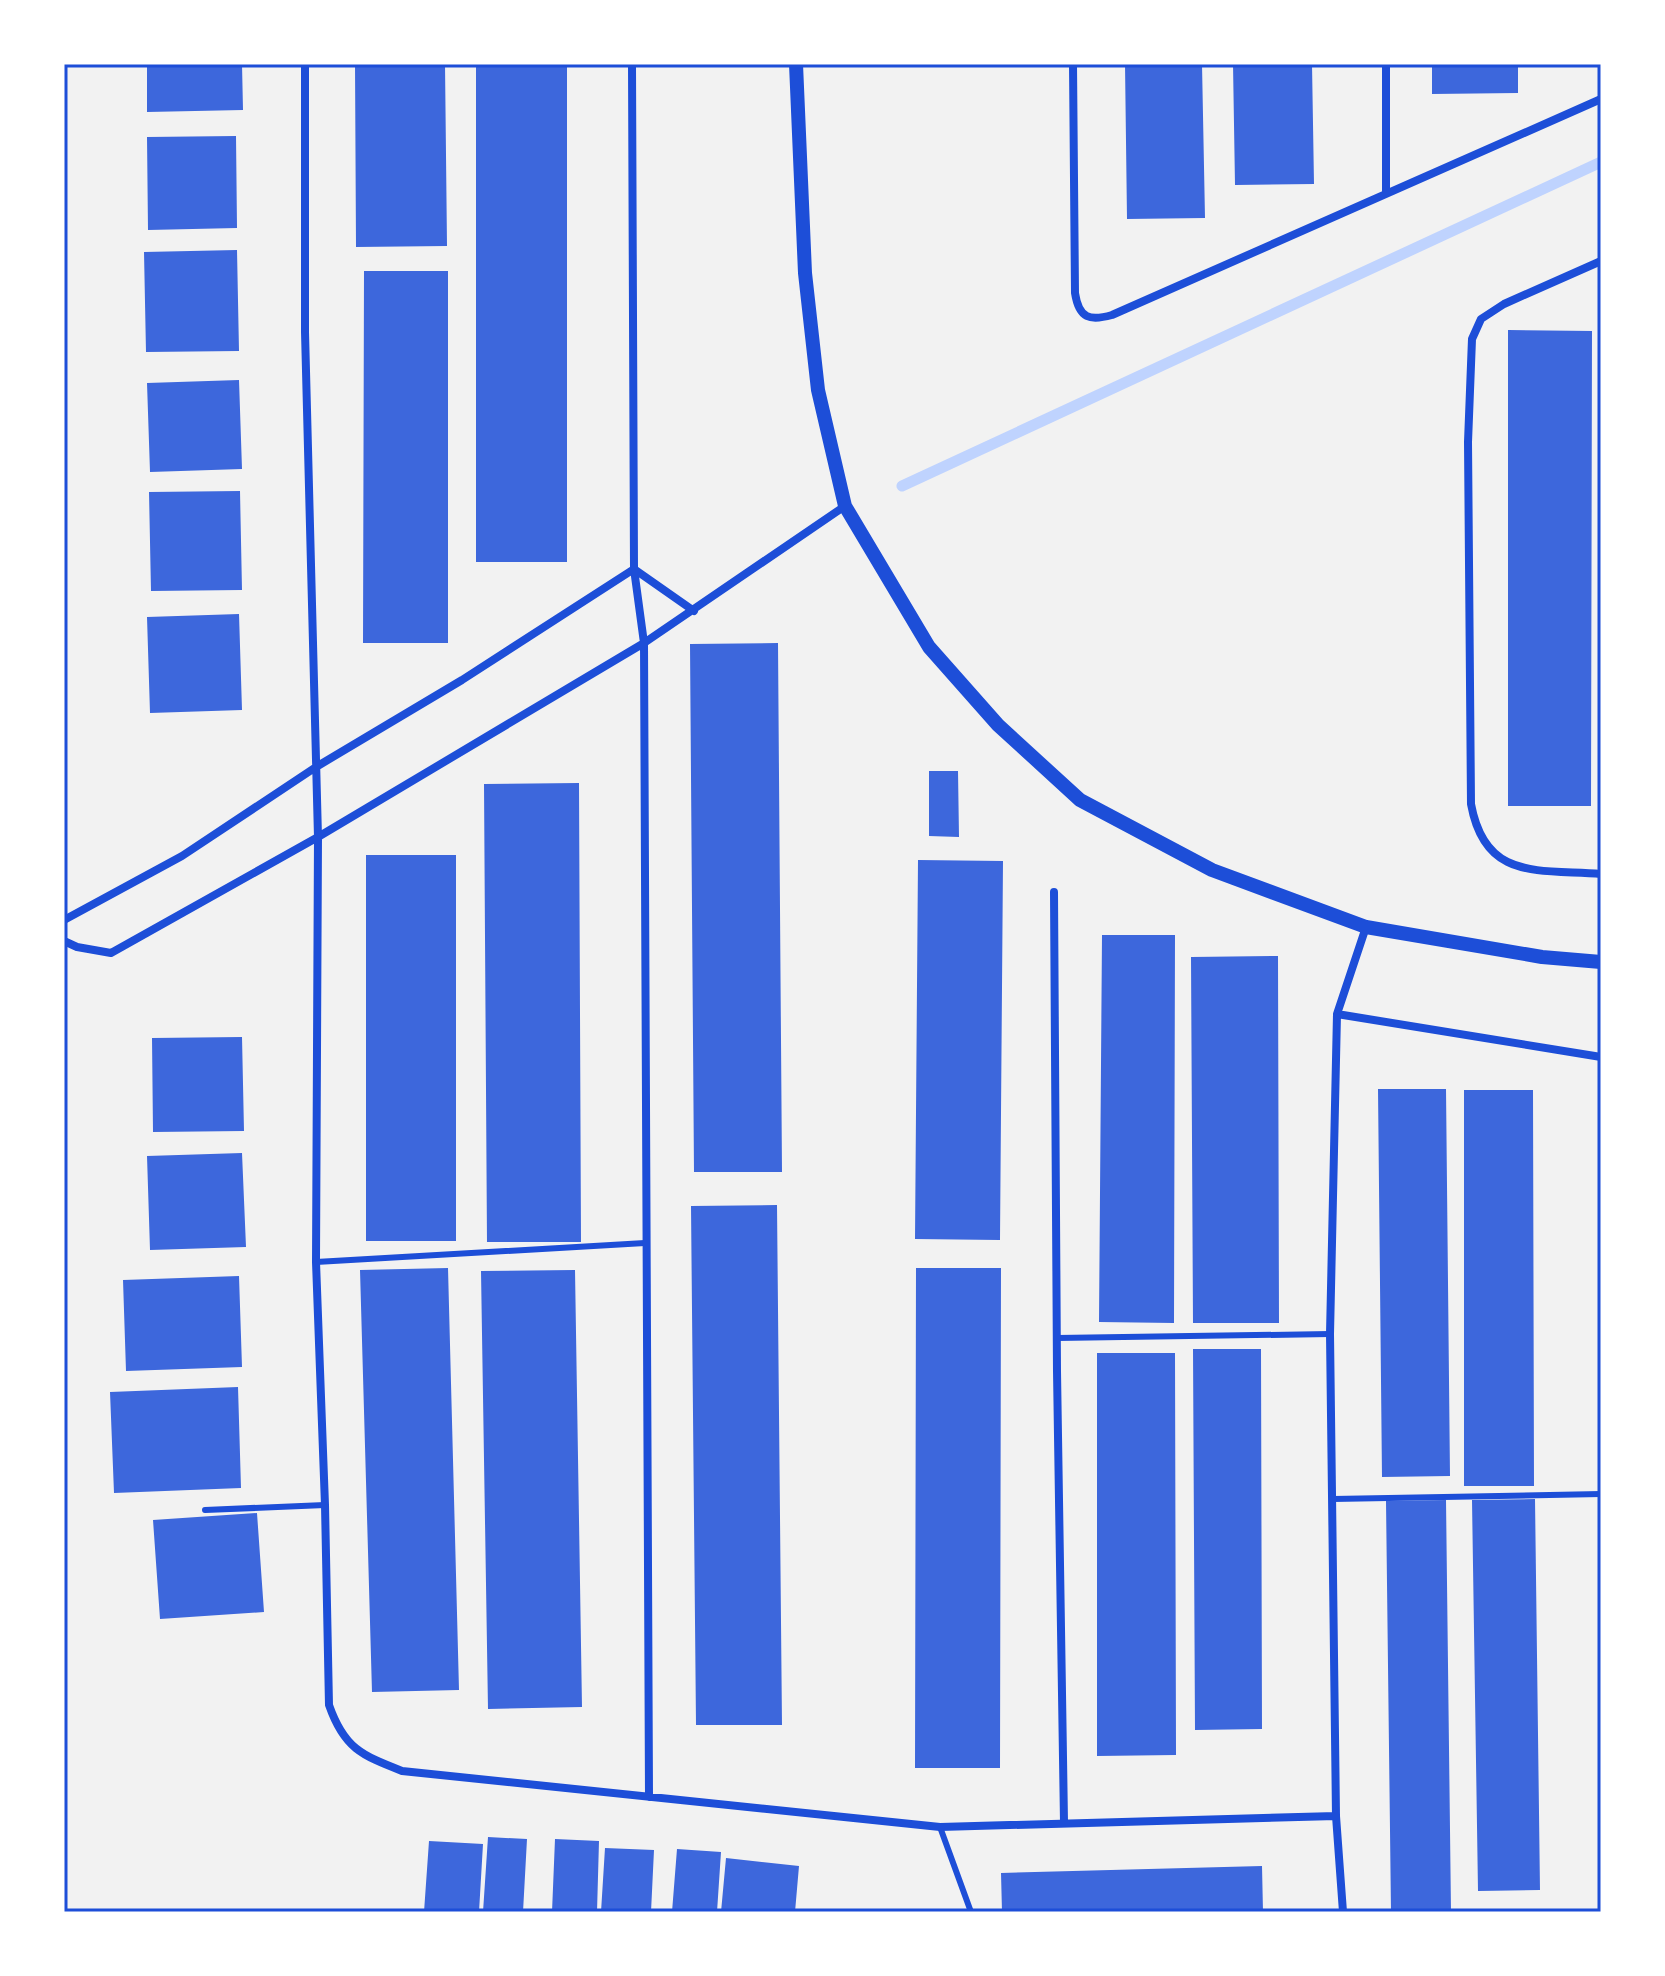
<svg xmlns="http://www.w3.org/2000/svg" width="1665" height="1976" viewBox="0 0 1665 1976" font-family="Cabin,sans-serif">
<rect width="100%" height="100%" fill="#f2f2f2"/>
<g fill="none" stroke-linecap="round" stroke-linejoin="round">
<!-- stream -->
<path stroke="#bfd3fe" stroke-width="11" d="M902,486L1601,162"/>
</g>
<!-- building -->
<path fill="#3d67dc" d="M147,64H242L243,110L147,112Z
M355,64H445L447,246L356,247Z
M476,64H567V562H476Z
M1125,64H1202L1205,218L1127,219Z
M1233,64H1312L1314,184L1235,185Z
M1432,64H1518V93L1432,94Z
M236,136L237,228L148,230L147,137Z
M237,250L239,351L146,352L144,252Z
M364,271H448V643H363Z
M1508,330L1592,331L1591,806H1508Z
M239,380L242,469L150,472L147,383Z
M240,491L242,590L151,591L149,492Z
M239,614L242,710L150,713L147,617Z
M778,643L782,1172H694L690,644Z
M929,771H958L959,837L929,836Z
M579,783L581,1242H487L484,784Z
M366,855H456V1241H366Z
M918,860L1003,861L1000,1240L915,1239Z
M1102,935H1175L1174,1323L1099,1322Z
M1278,956L1279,1323H1193L1191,957Z
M242,1037L244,1131L153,1132L152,1038Z
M1378,1089H1446L1450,1476L1382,1477Z
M1464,1090H1533L1534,1486H1464Z
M242,1153L246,1247L150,1250L147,1156Z
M777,1205L782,1725H696L691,1206Z
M448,1268L459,1690L372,1692L360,1270Z
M916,1268H1001L1000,1768H915Z
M575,1270L582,1707L488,1709L481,1271Z
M239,1276L242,1367L126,1371L123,1280Z
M1193,1349H1261L1262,1729L1195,1730Z
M1097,1353H1175L1176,1755L1097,1756Z
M238,1387L241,1488L114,1493L110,1392Z
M1535,1499L1540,1890L1478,1891L1472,1500Z
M1446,1500L1451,1912H1391L1386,1501Z
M257,1513L264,1612L160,1619L153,1520Z
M488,1837L527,1839L523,1912H483Z
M555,1839L599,1841L597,1912H552Z
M429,1841L483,1844L479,1912H424Z
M605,1848L654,1850L651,1912H601Z
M677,1849L721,1852L717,1912H672Z
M726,1858L799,1866L795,1912H721Z
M1262,1866L1263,1912H1002L1001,1873Z"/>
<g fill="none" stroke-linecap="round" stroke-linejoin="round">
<!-- service -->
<path stroke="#1d4ed8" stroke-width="6" d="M316,1262L645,1243
M1057,1338L1330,1334
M1333,1499L1601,1494
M205,1510L325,1505
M940,1827L971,1912"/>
<!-- minor -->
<path stroke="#1d4ed8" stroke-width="8" d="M305,64V332L318,837L316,1262L325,1505L329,1705C344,1748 361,1755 402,1771L940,1827L1336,1816
M632,64L634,569L644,643L649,1797
M1073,64L1075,293C1079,319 1090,321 1112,315L1601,99
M1386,193V64
M1601,261L1504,304L1481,319L1472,339L1468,442L1471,804C1485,881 1538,869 1601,874
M1054,892L1057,1371L1064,1822
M64,920L182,856L316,767L462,680L634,569L694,611
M64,941L77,947L111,953L318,837L644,643L845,506
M1337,1014L1601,1057
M1343,1912L1336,1816L1330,1334L1337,1014L1366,927"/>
<!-- tertiary -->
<path stroke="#1d4ed8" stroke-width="14" d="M796,64L805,273L818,390L845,506L929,647L998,725L1080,800L1212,870L1366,927L1542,957L1601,962"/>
</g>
<!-- border -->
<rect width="1665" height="1976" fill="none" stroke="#ffffff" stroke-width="132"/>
<rect x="66" y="66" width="1533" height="1844" fill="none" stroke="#1d4ed8" stroke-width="3"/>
</svg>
